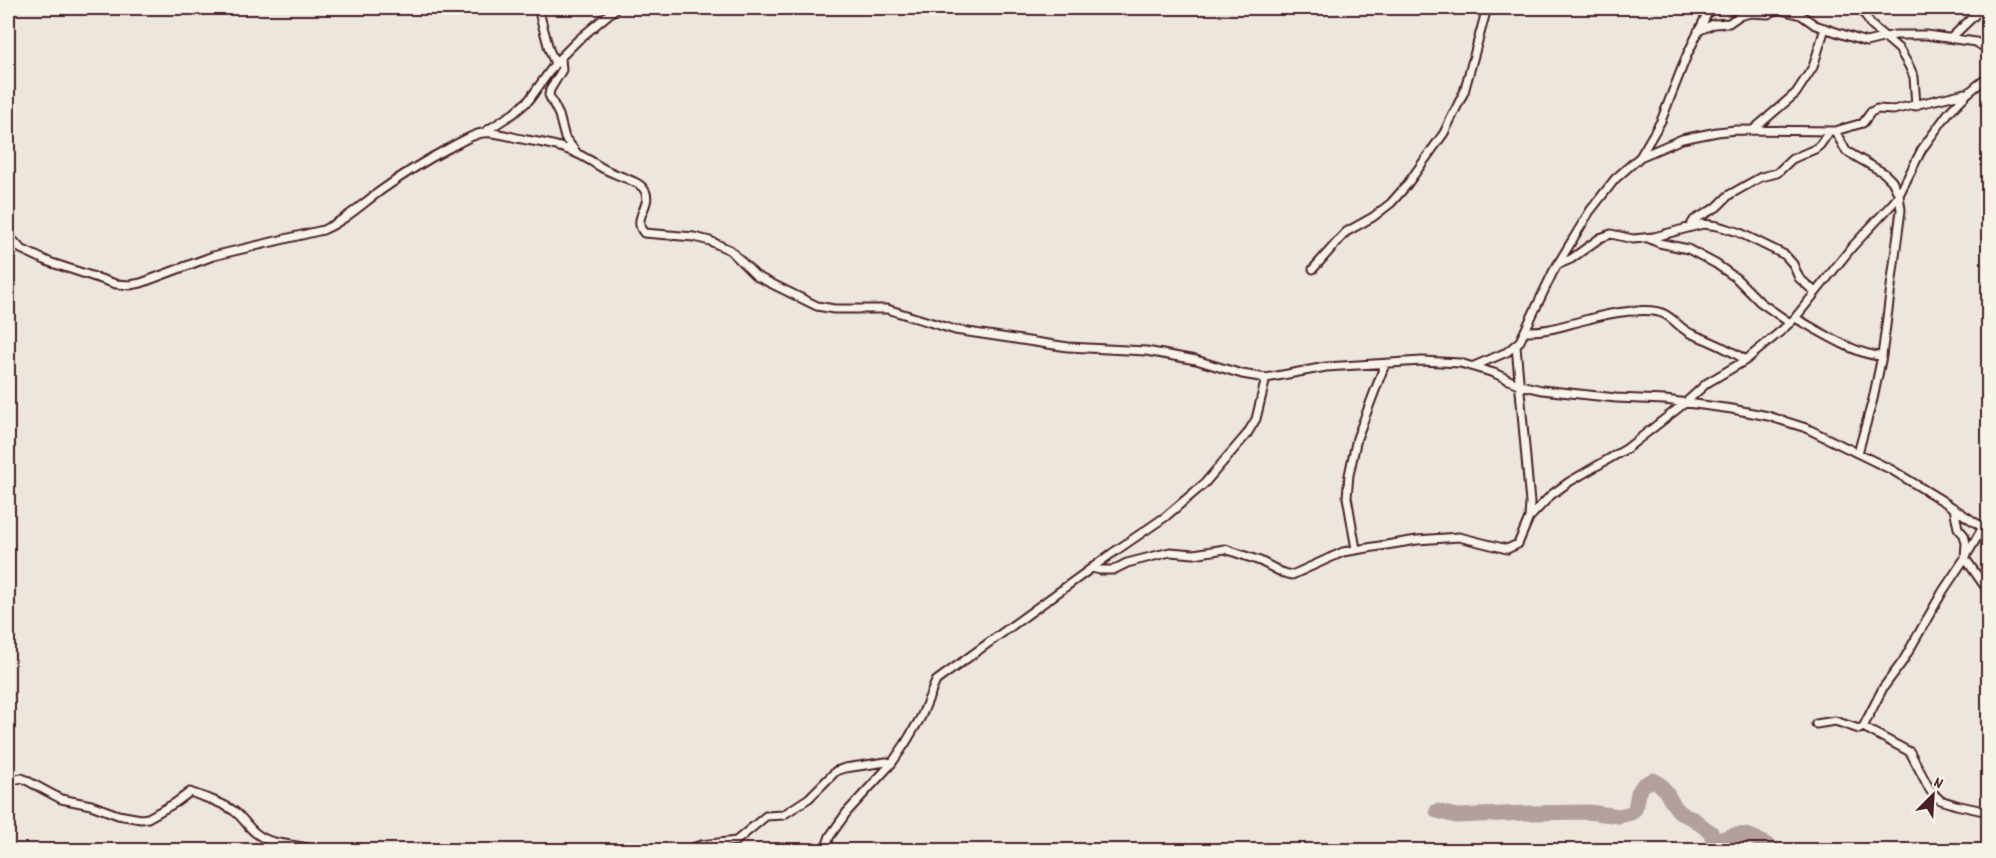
<svg xmlns="http://www.w3.org/2000/svg" width="1996" height="858" viewBox="0 0 1996 858" font-family="Dekko,sans-serif">
<rect width="100%" height="100%" fill="#ece6dd"/>
<filter id="ink" filterUnits="userSpaceOnUse"><feTurbulence type="fractalNoise" baseFrequency=".0167" numOctaves="2"/><feDisplacementMap in="SourceGraphic" scale="12" xChannelSelector="R" yChannelSelector="G"/><feConvolveMatrix kernelMatrix="1 2 1 2 8 2 1 2 1" color-interpolation-filters="sRGB"/></filter>
<g filter="url(#ink)">
<g fill="none" stroke-linecap="round" stroke-linejoin="round">
<!-- river -->
<path stroke="#b39f9d" stroke-width="15" d="M1437,811L1456,816L1527,813L1588,812L1619,816L1631,813L1635,809L1638,793L1643,785L1653,780C1667,786 1668,800 1678,810C1682,815 1689,816 1695,820C1701,825 1704,828 1711,832L1712,837L1715,840C1722,840 1728,836 1735,835C1750,832 1763,843 1775,850"/>
<!-- street casing -->
<g stroke="#4a1f2b" stroke-width="11">
<path id="street" d="M538,8L549,49L555,64
M1861,8L1871,25L1899,49L1909,66L1914,77L1916,106
M1698,31L1714,24L1729,23L1739,16L1751,13L1768,14L1778,9L1801,15L1815,25L1866,42L1895,35H1926L1976,42L1988,50
M1951,38L1977,13L1987,8
M561,58L562,70L550,90L549,95L559,115L565,138L576,152
M1753,130L1796,93L1813,67L1825,28
M1835,131L1846,151L1884,173L1892,181L1899,195L1901,210L1882,356L1873,399L1858,453
M483,133L514,113L529,100L557,61L578,40L616,8
M1640,157L1661,121L1687,55L1710,8
M1690,227L1694,220L1717,207L1729,195L1761,177L1777,173L1792,159L1815,149L1820,145L1829,132
M8,235L21,249L49,262L116,284L130,285L141,283L213,256L323,230C346,220 363,203 383,189C404,174 426,160 449,148C459,143 471,135 482,133C496,131 513,138 527,140C557,145 573,149 599,166C610,174 637,180 643,188C656,203 630,218 644,233L694,237L710,241L730,250L756,276L817,306L834,309H887L955,330L1068,347L1146,351L1196,360L1242,374L1266,378L1326,367L1422,361L1460,363L1494,373L1520,385L1542,390L1616,398L1665,400L1732,409L1768,416L1806,428L1892,470L1943,501L1988,531
M1648,238L1659,243L1688,249L1716,264L1736,278L1760,302L1790,323
M1557,265L1571,259L1600,238L1611,234L1633,239L1654,237L1703,224L1718,226L1738,232L1785,255L1793,264L1799,278L1815,292
M1313,269L1346,232L1373,217L1391,203L1406,186L1444,133L1464,92L1487,8
M1795,318C1818,330 1857,356 1882,356
M1526,331C1549,332 1567,324 1589,319C1606,314 1651,305 1666,315C1675,320 1682,330 1692,334C1711,341 1728,349 1746,360
M1474,366L1507,352L1520,341L1553,272L1590,211L1615,179L1640,157L1682,139L1717,132L1736,130L1835,131L1863,123L1871,112L1877,109L1893,110L1965,93
M1954,508L1958,528L1964,535L1966,543L1965,558L1988,591
M1529,518L1551,495L1569,482L1626,449L1685,403L1707,383L1746,360L1781,331L1795,318L1852,247L1893,203L1899,195L1922,149L1949,112L1968,93L1988,77
M1356,549L1347,497L1349,475L1357,438L1385,364
M1092,568L1100,570H1113L1127,563L1170,552L1194,554L1225,549L1260,561L1283,573L1292,575L1343,552L1417,540L1459,537L1507,549L1518,544L1529,518L1530,503L1516,346
M1816,724L1835,721L1859,729L1863,727L1883,688L1903,661L1943,591L1965,558L1983,527
M1863,727L1910,752L1930,790L1940,800L1956,805L1988,812
M8,781L22,778L61,799L91,805L118,815L141,819L148,818L175,803L190,792C205,798 222,802 234,811C243,817 248,828 257,834C274,847 297,843 315,850
M622,850L629,849L637,850
M686,850L701,845L736,841L766,816L783,815L809,798L836,771L845,768L886,762L892,763
M825,850L830,836L847,812L892,763L905,744L921,717L936,681L1111,554L1165,517L1204,484L1247,434L1256,419L1266,378"/>
</g>
<!-- street -->
<use href="#street" stroke="#f7f3e8" stroke-width="7"/>
</g>
</g>
<!-- margin -->
<rect width="1996" height="858" fill="none" stroke="#f7f3e8" stroke-width="30"/>
<rect x="15" y="15" width="1966" height="828" fill="none" stroke="#4a1f2b" stroke-width="2" filter="url(#ink)"/>
<!-- north arrow -->
<g transform="translate(1933 795) rotate(24)" stroke="#f7f3e8" stroke-width="4.5" paint-order="stroke">
<path d="M0-4.5L10 22L0 15L-10 22Z" fill="#4a1f2b"/>
<text y="-9" font-size="16" font-weight="bold" text-anchor="middle" fill="#4a1f2b">N</text>
</g>
</svg>
